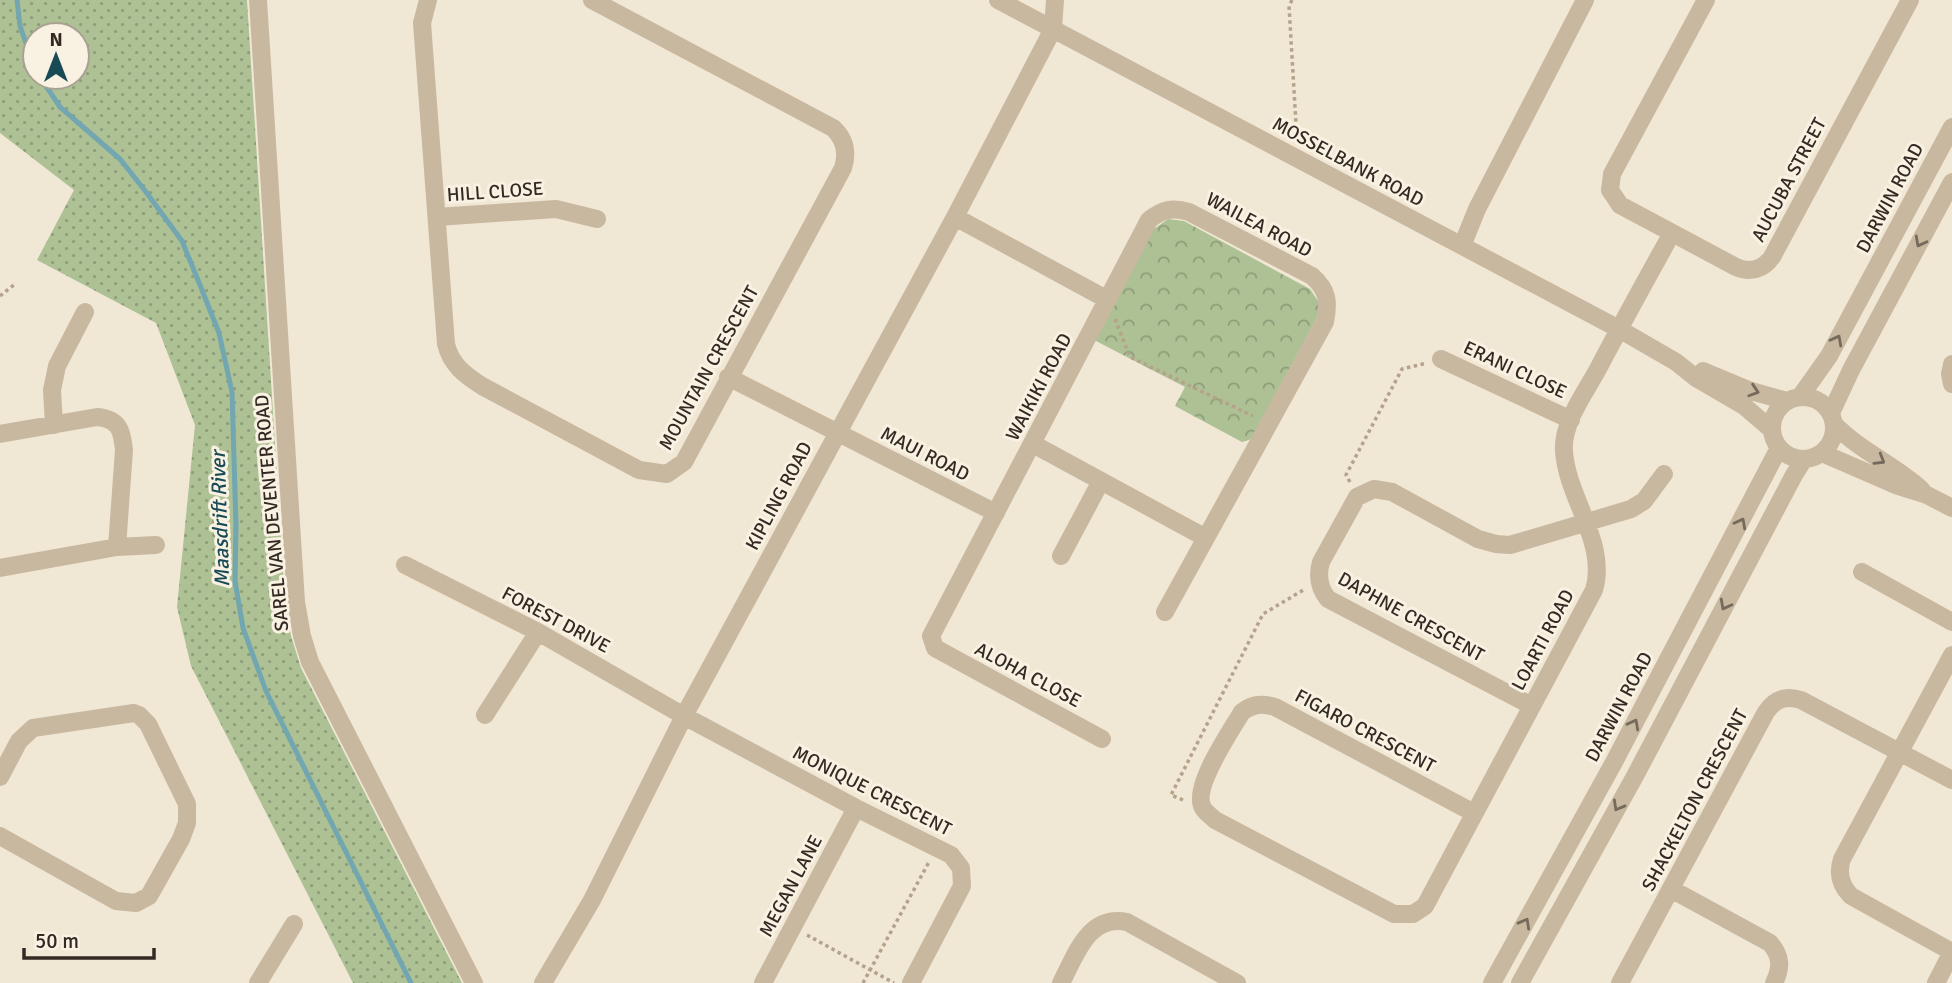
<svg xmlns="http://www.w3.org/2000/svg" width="1952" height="983" viewBox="0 0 1952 983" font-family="Signika,sans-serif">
<defs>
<pattern id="grass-dots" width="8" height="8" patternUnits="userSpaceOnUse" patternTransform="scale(1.75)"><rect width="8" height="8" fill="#adc194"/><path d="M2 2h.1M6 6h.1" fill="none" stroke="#8d9d79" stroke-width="1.8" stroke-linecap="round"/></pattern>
<pattern id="forest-crowns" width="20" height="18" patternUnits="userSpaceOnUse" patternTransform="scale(1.75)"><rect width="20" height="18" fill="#adc194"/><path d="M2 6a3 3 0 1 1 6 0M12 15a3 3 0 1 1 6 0" fill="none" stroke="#8d9d79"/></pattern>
</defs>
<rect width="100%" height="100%" fill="#f1e7d5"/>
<!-- grass -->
<path fill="url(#grass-dots)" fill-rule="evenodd" d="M0,0H247L285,603L291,636L301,668L462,983H353L191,666L177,607L195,425L156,323L37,260L74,190L0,133ZM35,35H77V77H35Z"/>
<!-- forest -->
<path fill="url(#forest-crowns)" d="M1168,219L1184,221L1310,289L1318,301V316L1254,435L1249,440L1242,442L1175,406L1185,387L1094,340L1154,229Z"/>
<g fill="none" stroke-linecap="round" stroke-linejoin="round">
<!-- stream -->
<path stroke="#72a6b0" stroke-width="5" d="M17,0L20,26L35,69
M40,77L60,107L120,159L146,192L182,241L200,285L219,333L232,392L236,525L235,581L243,628L266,691L411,983"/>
<!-- path -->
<path stroke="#b5a28b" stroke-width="3.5" stroke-dasharray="3.5 3.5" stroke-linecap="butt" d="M1292,0L1289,6L1297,141
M0,296L15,284
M1115,319L1130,357L1253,416
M1350,482L1346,475L1402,369L1427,363
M1183,800L1171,795L1263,614L1305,589
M807,935L894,983
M863,983L929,862"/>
<!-- minor -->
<path stroke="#c9b8a0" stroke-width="18" d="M258,0L296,602L302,636L310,662L474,983
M428,0L422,23L446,344C451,365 465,375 482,386L639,470L667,474L684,462L843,168C848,152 845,139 833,128L592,0
M998,0L1619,329L1676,362L1696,378L1744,406L1772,430
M1706,0L1612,174L1610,190L1620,205L1736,267C1750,273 1763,270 1772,257L1910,0
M437,217L556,209L597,219
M955,217L1108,300
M1462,246L1477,209L1585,0
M1441,359L1571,420
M1952,364L1950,374L1952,384
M1703,371L1751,391L1787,401
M728,377L996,513
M1772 428a31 31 0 1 1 62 0a31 31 0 1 1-62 0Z
M1800,397L1829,356L1952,127
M1831,413L1851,370L1952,182
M1834,424C1860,451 1895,465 1922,490
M54,425L52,390L57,366L85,312
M0,434L97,417C119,419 122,430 124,450L117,547
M1033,444L1206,538
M1822,453L1898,486L1927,495L1952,508
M1061,556L1101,481
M405,565L538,632L684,716L856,808L951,855L961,868L962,886L911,983
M0,568L117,547L156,545
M1862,572L1952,622
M1532,706L1328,599C1319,588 1317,576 1321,562L1357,497L1374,489L1392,492L1478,539L1496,544L1510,545L1631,509L1644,501L1664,474
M485,715L538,632
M1102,739L935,648L931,636L1149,220C1163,209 1173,207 1189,212L1312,276C1328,290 1329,302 1325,322L1165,612
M0,777L19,741L33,728L134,713L139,715L148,724L187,804V823L181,839L149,896L136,903L116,901L0,836
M1474,813L1275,707C1262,703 1253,704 1242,712C1231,731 1191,788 1203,808C1205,812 1211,816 1215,820L1394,914H1413L1425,906L1594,590C1608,543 1567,498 1564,451C1562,423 1585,393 1598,369C1622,323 1647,278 1672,233
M1671,889L1770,943C1781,956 1782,967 1774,983
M1952,952L1851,896C1841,886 1837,874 1842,859L1952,655
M258,983L294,924
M543,983L592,900L684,716L955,217L1053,29L1055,0
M763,983L856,808
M1061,983C1076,955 1088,914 1127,922L1237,983
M1492,983L1613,764L1779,448
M1520,983L1635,776L1794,475L1804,459
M1620,983L1766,712C1775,699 1786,695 1801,700L1952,780
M1936,983L1952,952"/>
</g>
<!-- one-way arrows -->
<defs><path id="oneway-chevron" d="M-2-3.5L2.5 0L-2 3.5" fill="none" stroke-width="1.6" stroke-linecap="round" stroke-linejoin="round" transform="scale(1.75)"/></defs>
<g stroke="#766a5c">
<use href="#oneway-chevron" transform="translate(1920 242) rotate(118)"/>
<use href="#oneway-chevron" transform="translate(1837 340) rotate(-62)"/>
<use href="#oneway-chevron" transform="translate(1754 391) rotate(18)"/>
<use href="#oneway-chevron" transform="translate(1880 460) rotate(31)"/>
<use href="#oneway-chevron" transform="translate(1741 523) rotate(-62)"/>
<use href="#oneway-chevron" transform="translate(1725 605) rotate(118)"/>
<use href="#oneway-chevron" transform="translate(1634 724) rotate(-62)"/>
<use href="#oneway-chevron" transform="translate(1618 806) rotate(119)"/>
<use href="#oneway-chevron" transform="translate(1525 923) rotate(-61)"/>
</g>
<g text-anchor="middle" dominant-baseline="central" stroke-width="6" stroke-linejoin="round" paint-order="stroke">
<!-- street labels -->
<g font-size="19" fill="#332a24" stroke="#f9f1e1">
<text transform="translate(1348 162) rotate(28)">MOSSELBANK ROAD</text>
<text transform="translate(1789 180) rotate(-62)">AUCUBA STREET</text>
<text transform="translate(495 192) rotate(-4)">HILL CLOSE</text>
<text transform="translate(1890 198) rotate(-62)">DARWIN ROAD</text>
<text transform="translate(1259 225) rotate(28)">WAILEA ROAD</text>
<text transform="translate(709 368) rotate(-61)">MOUNTAIN CRESCENT</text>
<text transform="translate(1515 370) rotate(25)">ERANI CLOSE</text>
<text transform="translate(1039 387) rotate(-62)">WAIKIKI ROAD</text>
<text transform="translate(925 454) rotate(27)">MAUI ROAD</text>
<text transform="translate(779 496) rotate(-62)">KIPLING ROAD</text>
<text transform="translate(272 513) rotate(-95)">SAREL VAN DEVENTER ROAD</text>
<text transform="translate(1411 617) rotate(29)">DAPHNE CRESCENT</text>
<text transform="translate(556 620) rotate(28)">FOREST DRIVE</text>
<text transform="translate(1543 640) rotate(-62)">LOARTI ROAD</text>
<text transform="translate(1028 675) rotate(28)">ALOHA CLOSE</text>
<text transform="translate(1619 707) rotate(-62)">DARWIN ROAD</text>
<text transform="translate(1365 731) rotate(28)">FIGARO CRESCENT</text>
<text transform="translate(872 791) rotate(27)">MONIQUE CRESCENT</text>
<text transform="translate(1695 800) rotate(-62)">SHACKELTON CRESCENT</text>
<text transform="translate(791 886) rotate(-62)">MEGAN LANE</text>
</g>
<!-- water labels -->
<g font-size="21" font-style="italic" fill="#184b56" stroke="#f9f1e1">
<text transform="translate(220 519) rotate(-92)">Maasdrift River</text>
</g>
</g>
<!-- north arrow -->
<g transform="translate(56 56)"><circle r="33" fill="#f9f1e1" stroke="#aaa195" stroke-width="2"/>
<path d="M0-5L12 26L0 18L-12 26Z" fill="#184b56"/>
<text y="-10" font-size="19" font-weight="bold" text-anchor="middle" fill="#332a24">N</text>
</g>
<!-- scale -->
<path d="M24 948v10h130v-10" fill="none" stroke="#332a24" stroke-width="3.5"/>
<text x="35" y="948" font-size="21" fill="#332a24" stroke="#f9f1e1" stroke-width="5" paint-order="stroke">50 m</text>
</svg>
